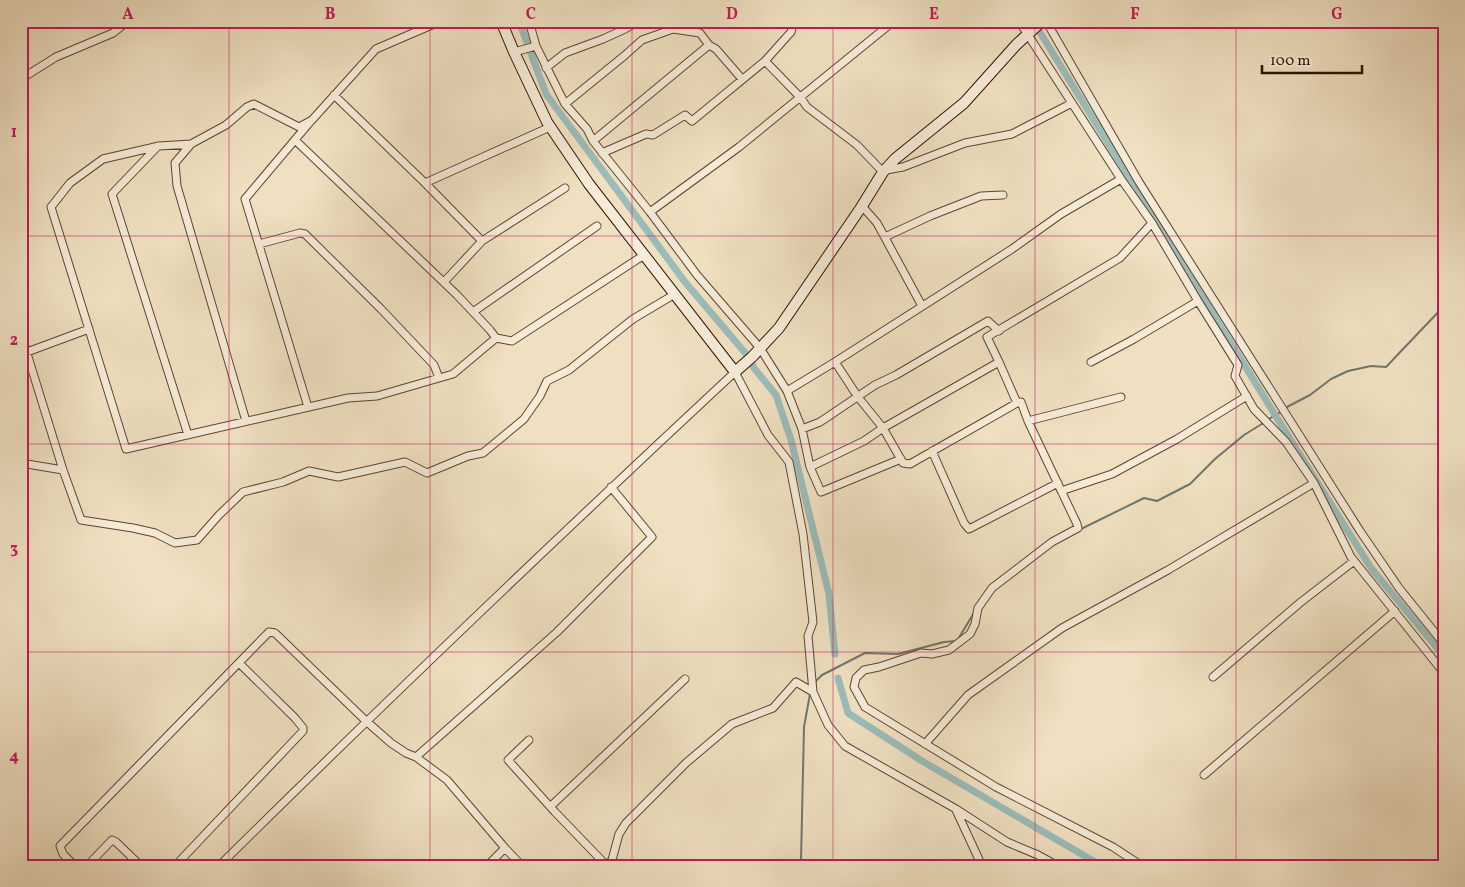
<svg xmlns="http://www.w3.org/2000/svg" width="1465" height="887" viewBox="0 0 1465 887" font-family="Vollkorn,serif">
<rect width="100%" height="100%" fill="#efe0c1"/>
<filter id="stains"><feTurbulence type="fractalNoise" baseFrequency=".004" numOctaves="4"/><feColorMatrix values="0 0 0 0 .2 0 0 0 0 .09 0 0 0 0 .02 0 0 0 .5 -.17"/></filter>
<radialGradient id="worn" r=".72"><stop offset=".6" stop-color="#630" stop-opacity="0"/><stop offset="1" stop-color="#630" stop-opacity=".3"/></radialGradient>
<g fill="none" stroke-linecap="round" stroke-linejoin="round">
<!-- stream -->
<path stroke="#6f776f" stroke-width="2" d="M1285,408L1310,395L1331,379L1348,371L1371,366L1386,367L1444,306
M1269,419L1279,413L1281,411
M1079,530L1144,498L1157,501L1190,484L1215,459L1244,435L1265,422
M814,683L822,675L865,653L898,654L944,642L957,641L975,611
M803,866L801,860L804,727L810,694"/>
<!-- canal -->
<path stroke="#9bbcb9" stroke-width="7" d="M519,21L546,94L685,282L747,355L754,368L776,395L791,440L829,594L835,654
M1033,21L1272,410L1371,568L1444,656
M838,678L848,713L922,761L1102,866"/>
<!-- street casing -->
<g stroke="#5e4430" stroke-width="9">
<path id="street" d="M441,21L376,49L312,120L299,127L254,104L247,107L226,125L191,144L159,146L103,159L70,183L51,207L126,449L348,398L377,396L453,374L496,338L512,341L644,255
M529,21L536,46L565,104L587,129L593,141L650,212L697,275L760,348L787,391L802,429L810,467L821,492L901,459
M1019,21L1121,179L1152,223L1198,301L1238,365L1235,376L1254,409L1286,442L1314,483L1351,557L1444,673
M1046,21L1139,182L1360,531L1399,588L1444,644
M514,52L536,46
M765,61L800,97L807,107L857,145L883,172
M546,68L565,53L603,39L625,29L638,21
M21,79L56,57L113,33L128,21
M334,95L425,183
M565,104L624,56L642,40L673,29L700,33L709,45
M295,140L457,295L490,330L496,338
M593,141L709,45L716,49L742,79
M191,144L175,163L177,186L246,421
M158,146L112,194L188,435
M602,153L646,134L653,135L685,115L692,121L765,61L791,32L794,21
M886,170L903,167L965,143L1012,134L1072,103
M862,206L877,223L922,306
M650,212L739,147L894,21
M885,237L930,216L981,196L1003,195
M482,241L565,188
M259,244L300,233L305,234L381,309L434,365L439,378
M444,282L482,241L425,183L550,127
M473,312L597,226
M21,334L63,470L81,520L133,528L155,533L175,543L197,540L219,515L243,492L283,482L309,471L338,477L405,462L427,473L468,456L483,453L524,419L540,396L547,381L569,370L633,319L675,294
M27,352L89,329
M1091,362L1134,339L1198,301
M787,391L835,362
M1017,403L910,464L903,463L883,428L858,397L835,362L1012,249L1061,214L1121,179
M308,407L245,199L310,122
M1028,421L1121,397
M802,429L820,422L875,385L896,375L988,321L999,331
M932,451L964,523L969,529L1058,483
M21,463L63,470
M810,467L864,441L883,428L999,362
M1061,491L1112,474L1177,439L1247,396
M1213,677L1301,602L1354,561
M529,740L508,760L555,812L607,866
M925,744L968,695L1062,628L1168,570L1314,483
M416,757L557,632L652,537L611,487
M1204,775L1395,611
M551,806L685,679
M956,810L982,866
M607,865L612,860L619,834L626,823L686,763L732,724L773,708L796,682L813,692
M75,866L63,854L60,846L269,632L275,633L366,721L391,743L406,753L416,757L447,780L505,848L522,866
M87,866L112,840L116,842L141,866
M175,866L303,731V728L295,718L239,663
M219,866C389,698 561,534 735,372L768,435L789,462L803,534L813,622L808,636L813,692L828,725L845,746L956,809L1007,842L1038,855L1058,866
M487,866L505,848
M1142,866L1113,847L996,787L865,707L854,687L856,678L864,670L879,667L921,653L932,654L949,650L970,634L975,624L978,608L992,588L1052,542L1078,528L1077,524L1028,421L1021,402L1017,403L999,362L987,337L1120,258L1152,223"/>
</g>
<!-- secondary casing -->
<g stroke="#2e1000" stroke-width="12">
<path id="secondary" d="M501,21L514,52L547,122L589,184L735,372L752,357L779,328L862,206L883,172L895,159L964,103L1016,45L1042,21"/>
</g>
<!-- street -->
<use href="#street" stroke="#f5ebd7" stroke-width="7"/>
<!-- secondary -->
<use href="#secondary" stroke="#f5ebd7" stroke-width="10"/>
</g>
<!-- grid -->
<path fill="none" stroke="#c2185b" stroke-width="1" stroke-opacity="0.55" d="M229,21V866M430,21V866M632,21V866M833,21V866M1035,21V866M1236,21V866M21,236H1444M21,444H1444M21,652H1444"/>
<!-- margin -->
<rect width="1465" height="887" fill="none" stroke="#efe0c1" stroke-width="55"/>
<!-- scale -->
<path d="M1262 65v8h100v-8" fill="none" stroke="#2e1000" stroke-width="2.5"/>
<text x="1270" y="65" font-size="15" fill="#2e1000" stroke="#f5ebd7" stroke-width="4" paint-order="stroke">100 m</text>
<rect x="28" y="28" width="1410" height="832" fill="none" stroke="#c2185b" stroke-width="2"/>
<g font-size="16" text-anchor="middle" font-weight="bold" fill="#c2185b">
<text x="128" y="19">A</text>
<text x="330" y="19">B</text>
<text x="531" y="19">C</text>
<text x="732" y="19">D</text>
<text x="934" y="19">E</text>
<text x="1135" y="19">F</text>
<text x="1337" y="19">G</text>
<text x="14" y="137">1</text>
<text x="14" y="345">2</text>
<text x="14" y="553">3</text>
<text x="14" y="761">4</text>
</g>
<rect width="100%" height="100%" filter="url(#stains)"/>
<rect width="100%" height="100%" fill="url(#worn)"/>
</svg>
